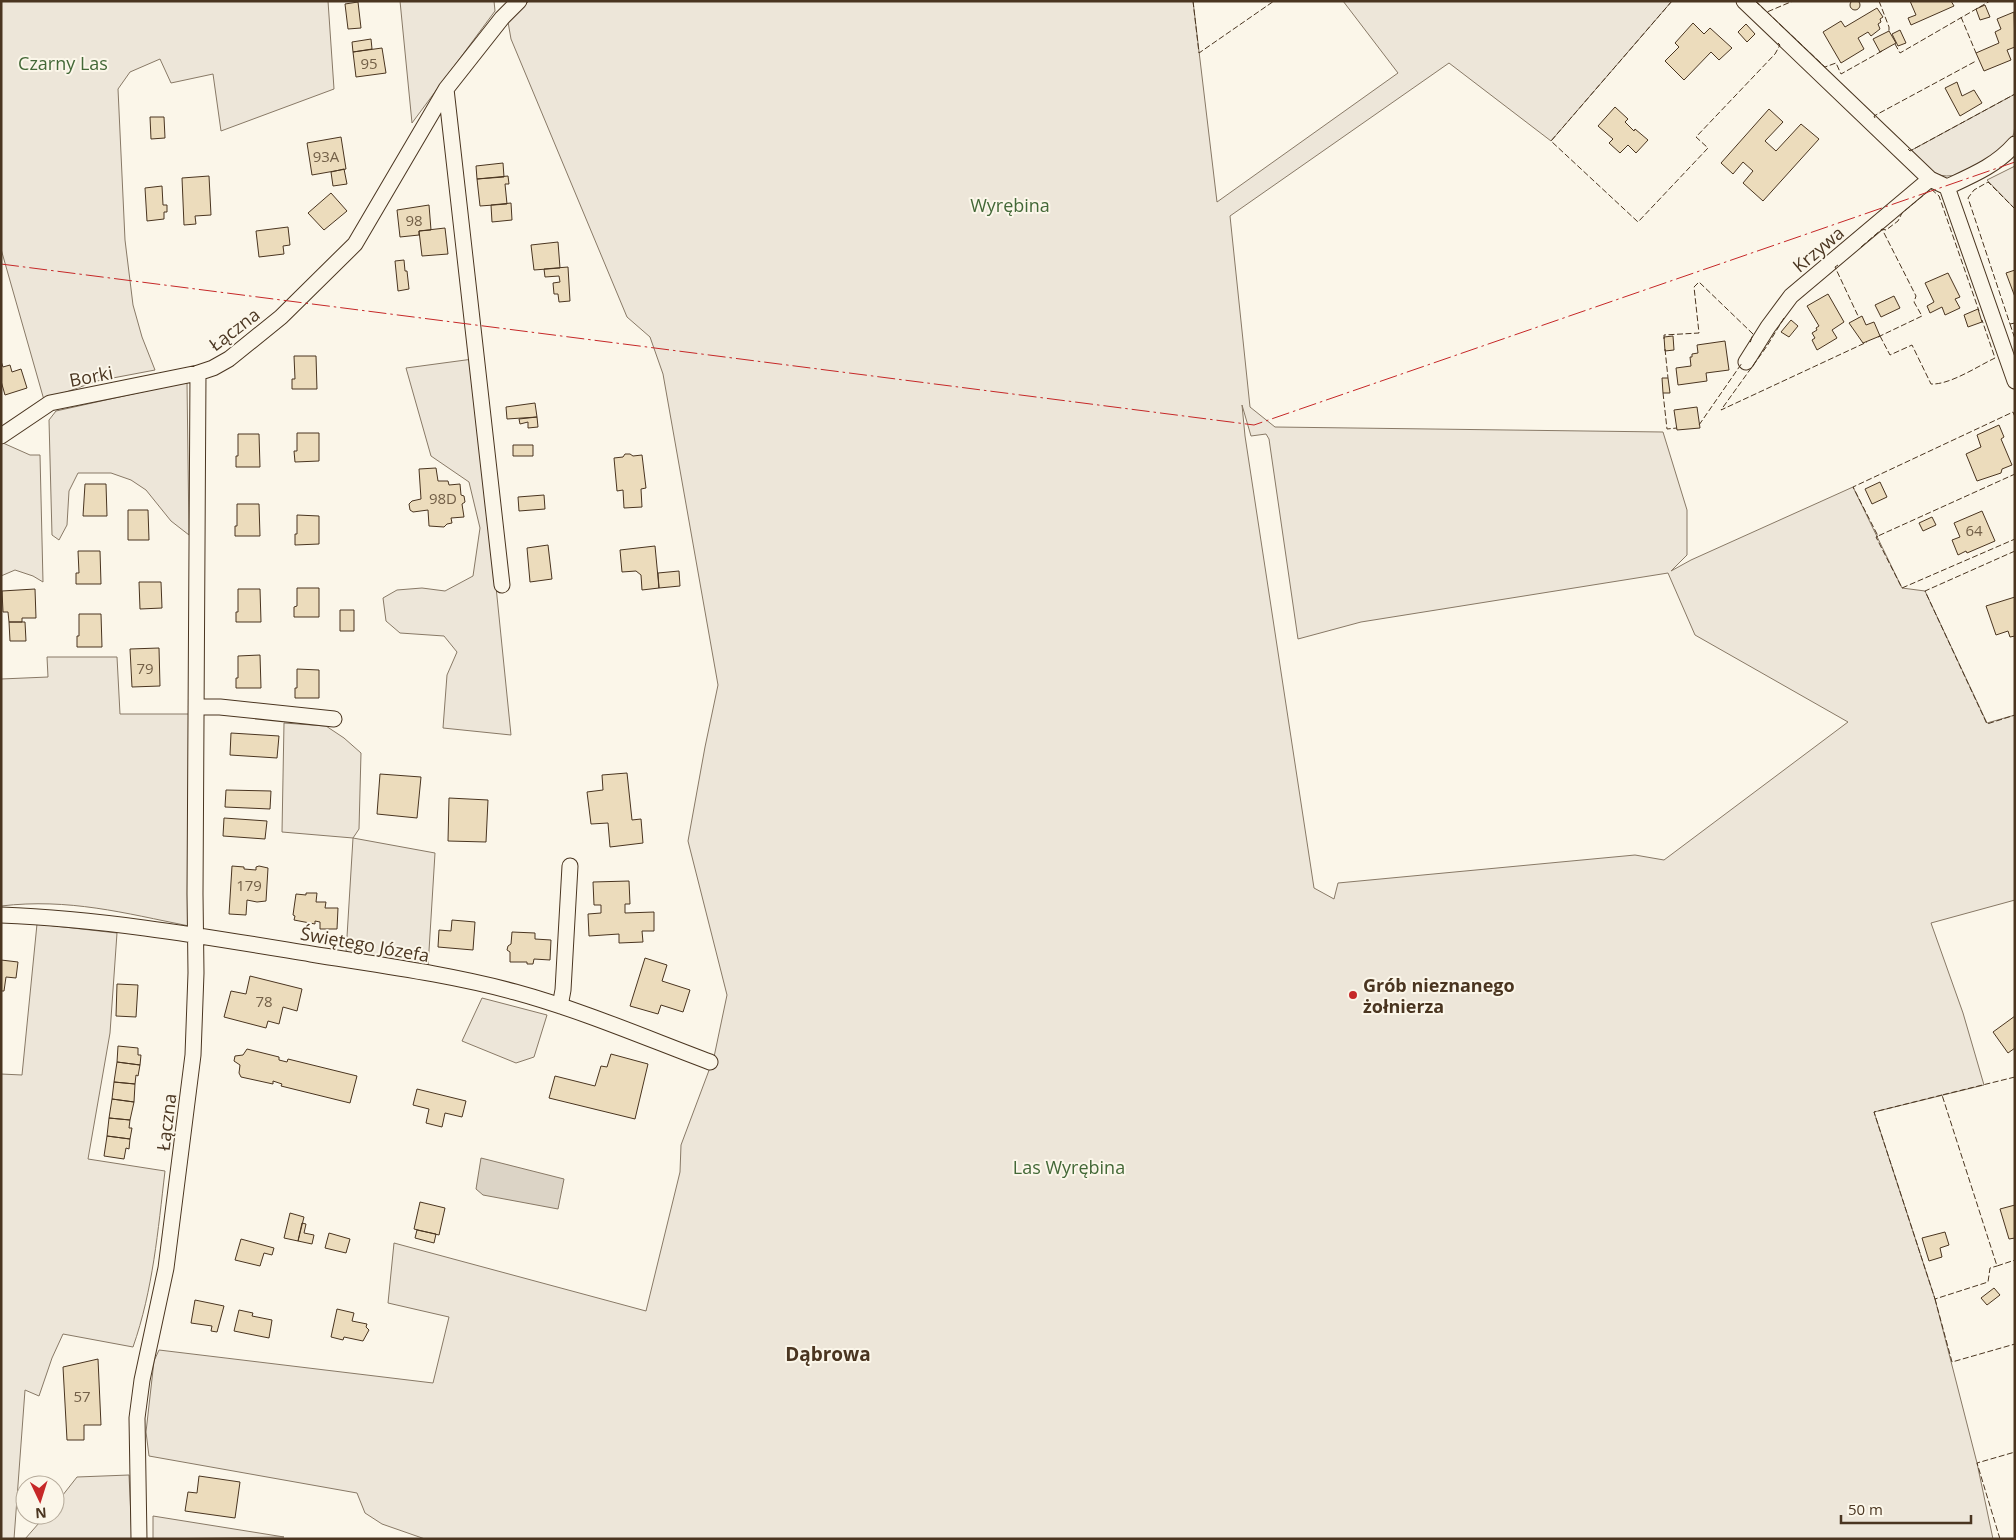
<svg xmlns="http://www.w3.org/2000/svg" width="2016" height="1540" viewBox="0 0 2016 1540" font-family="'Open Sans',sans-serif">
<rect width="100%" height="100%" fill="#fbf6e9"/>
<!-- green -->
<path fill="#ede6d9" stroke="#887966" fill-rule="evenodd" d="M1,1H328L334,89L221,131L213,74L171,83L160,59L130,72L118,89L125,240L133,305L142,337L155,370L97,381L44,400L1,249Z
M400,1H494L495,11L412,123Z
M529,1H1193L1217,202L1398,73L1343,1H1672L1551,141L1449,63L1230,216L1250,407L1275,427L1663,432L1687,510V555L1671,571L1691,560L1853,487L1902,588L1925,591L1987,723L2015,715V900L1931,923L1963,1013L1984,1085L1874,1112L1935,1299L1977,1463L1993,1539H425L382,1524L365,1513L357,1493L149,1456L146,1432L154,1361L159,1350L433,1383L449,1317L388,1303L394,1243L646,1311L680,1172L681,1145L714,1057L727,995L688,841L705,747L718,685L663,374L650,337L627,317L511,39L508,22ZM1242,405L1251,436L1266,434L1269,439L1298,639L1361,622L1668,573L1695,635L1848,722L1664,860L1635,855L1338,883L1334,899L1314,888L1245,436Z
M2015,94C2015,106 2016,122 2014,133C2007,154 1959,184 1937,174C1927,170 1918,158 1910,151Z
M2015,166V209L1987,180Z
M473,359L511,735L443,728L447,675L457,652L444,636L400,633L386,621L383,598L397,590L422,588L445,591L473,576L480,528L469,482L431,456L406,368Z
M187,382L189,535L171,521L146,490L131,480L111,473H78L69,491L67,525L59,540L52,535L49,420L56,411Z
M3,443L30,455H40L43,582L33,576L15,570L1,576V444Z
M47,657H117L120,714H191L189,926C124,913 69,898 1,906V679L48,677Z
M284,723L326,726L344,738L361,753L359,829L353,838L435,853L428,967L346,953L353,838L282,832Z
M37,924L117,933L110,1033L88,1159L165,1171C158,1230 153,1290 133,1347L63,1334L52,1358L39,1396L25,1390L14,1539H1V1074L22,1075Z
M482,998L547,1015L534,1057L516,1063L462,1041Z
M129,1475L132,1539H25L46,1515H55V1505L77,1477Z
M153,1516L284,1537L153,1539Z"/>
<!-- water -->
<path fill="#dcd4c6" stroke="#887966" d="M481,1158L564,1179L558,1209L483,1195L476,1189Z"/>
<!-- building -->
<path fill="#ecdcbc" stroke="#4a3520" d="M1850 5a5 5 0 1 1 10 0a5 5 0 1 1-10 0Z
M1910,1H1951L1954,6L1911,25L1908,18L1916,15Z
M358,2L361,28L348,29L345,4Z
M1985,5L1990,17L1980,20L1976,9Z
M1877,8L1883,17L1880,19L1881,22L1878,24L1880,29L1871,36L1868,32L1858,38L1864,49L1841,63L1823,32L1841,21L1845,27Z
M2014,12L2015,47L2007,50L2011,60L1984,71L1976,53L1999,43L1995,32L2001,29L1997,19Z
M1693,23L1704,34L1710,28L1732,48L1719,60L1711,52L1684,80L1665,61L1679,47L1675,43Z
M1746,24L1755,34L1747,42L1738,32Z
M1900,30L1906,43L1898,46L1892,34Z
M1889,31L1896,43L1880,52L1873,39Z
M371,39L372,49L353,52L352,42Z
M382,48L386,73L356,77L353,52Z
M1957,82L1962,96L1974,90L1982,103L1960,116L1945,88Z
M1615,107L1628,119L1625,122L1634,131L1635,129L1648,140L1636,153L1628,145L1620,153L1609,143L1613,139L1598,126Z
M1769,109L1783,122L1765,141L1776,151L1801,124L1819,139L1763,201L1743,183L1753,171L1743,162L1733,174L1721,163Z
M150,117H164L165,138L151,139Z
M341,137L346,169L312,175L307,143Z
M503,163L504,177L477,179L476,166Z
M344,169L347,184L333,186L331,172Z
M209,176L211,215L195,216L196,224L184,225L182,178Z
M508,176L509,184H505L507,204L480,206L477,179Z
M162,186L163,205H167V212H164V219L147,221L145,188Z
M331,193L347,211L324,230L308,213Z
M511,203L512,220L492,222L491,205Z
M429,205L431,230L419,231V235L400,237L397,210Z
M288,227L290,245L283,246L284,254L259,257L256,231Z
M445,228L448,254L422,256L419,231Z
M558,242L560,268L534,270L531,245Z
M404,260L405,271H407L409,289L398,291L395,261Z
M568,267L570,301L559,302L558,294H554L553,283L560,282L559,276L545,277L544,269Z
M2015,270V297L2006,273Z
M1948,273L1960,297L1955,299L1960,308L1945,315L1942,307L1930,313L1927,306L1934,302L1925,283Z
M1828,294L1844,322L1832,330L1837,338L1817,350L1812,340L1815,338L1812,333L1817,330L1816,328L1819,326L1807,306Z
M1894,296L1900,308L1881,317L1875,305Z
M1978,309L1982,322L1968,327L1964,315Z
M1862,316L1866,325L1874,322L1880,336L1863,343L1849,323Z
M1791,320L1798,326L1789,337L1781,332Z
M1673,336L1674,350L1665,351L1664,337Z
M1725,341L1729,370L1706,373L1707,381L1678,385L1676,368L1691,366L1690,357H1692V354L1698,353L1697,345Z
M294,356H316L317,389H292V379H295Z
M1,361L3,367L10,365L12,372L21,369L27,388L5,395L1,381Z
M1662,378H1668L1670,393H1663Z
M535,403L537,417L507,419L506,407Z
M1697,407L1700,428L1677,430L1674,410Z
M537,417L538,427L528,428V422L520,424L519,419Z
M1999,425L2004,437L2001,439L2012,465L2002,469L2001,473L1977,481L1966,454L1981,447L1977,435Z
M297,433H319V461L295,462L294,451H297Z
M238,434H259L260,467H236V456H238Z
M513,445H533V456H513Z
M625,454H630L633,456L642,455L646,488L641,489L642,507L624,508L623,490L617,491L614,458L623,457Z
M436,468L438,481H448L449,485L460,484L461,495L464,496L465,502L462,504L464,517L451,518L452,523L447,524L444,527L429,526L428,510L413,512L410,510L409,504L412,501L421,499L419,469Z
M1880,482L1887,497L1872,504L1865,489Z
M85,484H106L107,516H83Z
M544,495L545,509L519,511L518,497Z
M237,504H259L260,536H235V526H237Z
M128,510H148L149,540H128Z
M1982,511L1995,541L1967,553L1966,551L1958,555L1952,540L1960,537L1954,523Z
M297,515L319,516V544L295,545V534H297Z
M1932,517L1936,525L1923,531L1919,523Z
M548,545L552,579L530,582L527,548Z
M655,546L659,588L642,590L641,575L636,571L622,572L620,550Z
M78,551H100L101,584H76V573H79Z
M679,571L680,586L659,588L658,573Z
M139,582H161L162,608L140,609Z
M297,588H319V617H294V607L297,606Z
M35,589L36,618H22V622H9L8,612H3L2,591Z
M238,589H260L261,622H236V612H238Z
M2015,597V636L2010,637L2008,631L1996,635L1986,606Z
M340,610H354V631H340Z
M79,614H101L102,647H77V636H79Z
M9,622H25L26,641H10Z
M159,648L160,686L132,687L130,649Z
M260,655L261,688H236V678H238V656Z
M297,669L319,670V698H295V688H297Z
M231,733L279,736L277,758L230,755Z
M627,773L632,820L641,819L643,843L610,847L608,823L591,824L587,792L603,790L602,775Z
M380,774L421,777L417,818L377,814Z
M226,790L271,791L270,809L225,807Z
M449,798L488,800L486,842L448,841Z
M224,818L267,821L265,839L223,836Z
M232,866L244,867V869L256,870V867L259,866L268,868L266,901L257,902L247,900L246,915L229,914Z
M629,881L630,904H625V913L654,912V931H642L643,942L619,943V934L589,936L588,914L601,913V905H594L593,882Z
M306,893H317L316,902H326L325,908H338L337,929H320V922L315,921V924L294,920L295,916L293,915L296,894L306,895Z
M452,920L475,922L473,950L438,947L439,930L451,931Z
M512,932L535,933V939L551,940L550,960L534,959L533,964H527V962H510V952L507,950L508,946L511,944Z
M645,958L667,965L662,981L690,990L683,1012L661,1005L658,1014L630,1006Z
M1,960L18,962L16,978L6,977L4,991H1Z
M250,976L302,989L297,1011L283,1007L279,1024L268,1021L266,1028L224,1017L231,991L246,994Z
M117,984L138,985L136,1017L116,1016Z
M2015,1016V1048L2008,1053L1993,1032Z
M118,1046L138,1048V1055H141L140,1065L117,1062Z
M247,1049L279,1057V1060L287,1062L288,1059L357,1076L350,1103L281,1086L282,1084L273,1081V1084L241,1077L239,1073L240,1065L234,1061L235,1056L243,1055Z
M611,1054L648,1064L635,1119L549,1098L555,1076L595,1086L601,1066L607,1067Z
M117,1062L140,1065L138,1076L136,1075L135,1084L114,1082Z
M114,1082L135,1084L134,1102L112,1099Z
M417,1089L466,1101L462,1117L445,1113L442,1127L426,1123L429,1109L413,1105Z
M112,1099L134,1102L130,1120L109,1118Z
M109,1118L130,1120L129,1128H132L130,1139L107,1136Z
M107,1136L130,1139L129,1149L126,1148L124,1159L104,1156Z
M420,1202L445,1208L439,1235L414,1229Z
M2015,1205V1238L2009,1239L2000,1209Z
M290,1213L304,1217L298,1241L284,1238Z
M302,1223L306,1224L304,1233L314,1235L312,1244L298,1241Z
M417,1230L436,1234L434,1243L415,1238Z
M1945,1232L1949,1245L1940,1248L1942,1257L1929,1261L1922,1238Z
M329,1233L350,1239L346,1253L325,1248Z
M241,1239L274,1248L272,1255L264,1253L260,1266L235,1260Z
M1994,1288L2000,1295L1987,1305L1981,1298Z
M195,1300L224,1306L217,1332L211,1331L212,1326L191,1323Z
M337,1309L354,1313L352,1321L367,1324L366,1327L369,1330L363,1341L344,1337L343,1340L331,1337Z
M239,1310L253,1313L252,1316L272,1320L269,1338L234,1331Z
M98,1359L101,1425H84V1440H67L63,1367Z
M199,1476L240,1482L235,1518L185,1511L188,1492L197,1493Z"/>
<g fill="none" stroke-linecap="round" stroke-linejoin="round">
<!-- street casing -->
<g stroke="#4a3520" stroke-width="17">
<path id="street" d="M1744,1L1930,179L1947,187L2015,381
M446,89L502,585
M1947,187C1973,175 1997,165 2015,144
M1746,362L1768,327L1791,296L1930,179
M1,436L50,403L198,373L213,368L229,359L281,317L355,244L446,89L502,18L519,1
M196,707H220L334,719
M1,915C106,919 208,937 311,954C379,965 449,974 515,992C581,1010 646,1038 710,1062
M560,1006L563,990L570,866
M139,1539L137,1418L142,1380L166,1268L193,1055L196,973L195,894L198,373"/>
</g>
<!-- street -->
<use href="#street" stroke="#fbf6e9" stroke-width="15"/>
<!-- fence -->
<path stroke="#4a3520" stroke-width="1" stroke-dasharray="6 2.5" stroke-linecap="butt" d="M1193,1L1199,53L1274,1
M1672,1L1551,141L1638,222L1708,148L1696,137L1775,54L1780,45L1778,43
M1755,1L1767,12L1793,1
M1879,1L1889,27V31
M1767,12L1825,67L1836,63L1841,74L1882,51
M1961,17L1976,53
M1895,44L1900,53L1990,1
M1875,118L1874,116L1976,61
M1908,149L1910,151L2015,94
M2015,209L1988,182L1974,190L1968,198L2010,324L2015,323
M1861,247L1882,229
M1838,265L1835,267L1859,318
M1784,318L1767,346L1721,410L1867,342
M2010,324L2015,339
M1880,336L1890,355L1912,345L1931,384C1950,385 1978,366 1995,358L1982,320
M1878,337L1922,316L1914,302L1916,296L1882,229L1886,230L1898,221L1902,213L1931,189L1939,196L1979,311
M1664,339V335L1699,333L1694,287L1699,282L1753,334L1750,343
M1665,349L1668,378
M1663,393L1667,429L1677,428
M2015,417L2013,412L1853,487L1878,536L2015,474
M1699,425L1742,363
M1878,536L1876,537L1902,588L2015,539
M2015,551L1925,591L1987,724L2015,715
M2015,1077L1942,1095L1997,1266L2015,1260
M1942,1095L1874,1112L1935,1299L1988,1282L1990,1268L1997,1266
M1935,1299L1952,1362L2015,1344
M2000,1539L1977,1463L2015,1452"/>
<!-- power -->
<path stroke="#c62828" stroke-width="1" stroke-dasharray="18 4 2.5 4" stroke-linecap="butt" d="M1,264L1254,425L2015,162"/>
</g>
<!-- markers -->
<circle fill="#c62828" stroke="#fbf6e9" stroke-width="2" cx="1353" cy="995" r="5"/>
<g text-anchor="middle" dominant-baseline="central" stroke-width="4" stroke-linejoin="round" paint-order="stroke">
<!-- number labels -->
<g font-size="15" fill="#725f47">
<text x="369" y="63">95</text>
<text x="326" y="156">93A</text>
<text x="414" y="220">98</text>
<text x="443" y="498">98D</text>
<text x="1974" y="530">64</text>
<text x="145" y="668">79</text>
<text x="249" y="885">179</text>
<text x="264" y="1001">78</text>
<text x="82" y="1396">57</text>
</g>
<!-- park labels -->
<g font-size="18" fill="#436837" stroke="#fbf6e9">
<text x="63" y="63">Czarny Las</text>
<text x="1010" y="205">Wyrębina</text>
<text x="1069" y="1167">Las Wyrębina</text>
</g>
<!-- street labels -->
<g font-size="18" fill="#4a3520" stroke="#fbf6e9">
<text transform="translate(1818 249) rotate(-40)">Krzywa</text>
<text transform="translate(234 329) rotate(-37)">Łączna</text>
<text transform="translate(91 376) rotate(-11)">Borki</text>
<text transform="translate(365 944) rotate(10)">Świętego Józefa</text>
<text transform="translate(166 1122) rotate(-83)">Łączna</text>
</g>
<!-- poi labels -->
<g font-size="18" font-weight="bold" fill="#4a3520" stroke="#fbf6e9" text-anchor="start">
<text x="1363" y="985">Grób nieznanego<tspan x="1363" dy="21">żołnierza</tspan></text>
</g>
<!-- neighbourhood labels -->
<g font-size="19" font-weight="bold" fill="#4a3520" stroke="#fbf6e9">
<text x="828" y="1354">Dąbrowa</text>
</g>
</g>
<!-- border -->
<rect width="2016" height="1540" fill="none" stroke="#4a3520" stroke-width="5"/>
<!-- north arrow -->
<g transform="translate(40 1500) rotate(176)"><circle r="24" fill="#fbf6e9" stroke="#b4a999"/>
<path d="M0-4L9 19L0 12L-9 19Z" fill="#c62828"/>
<text y="-8" font-size="14" font-weight="bold" text-anchor="middle" fill="#4a3520">N</text>
</g>
<!-- scale -->
<path d="M1841 1515v8h130v-8" fill="none" stroke="#4a3520" stroke-width="2.5"/>
<text x="1848" y="1515" font-size="15" fill="#4a3520" stroke="#fbf6e9" stroke-width="4" paint-order="stroke">50 m</text>
</svg>
